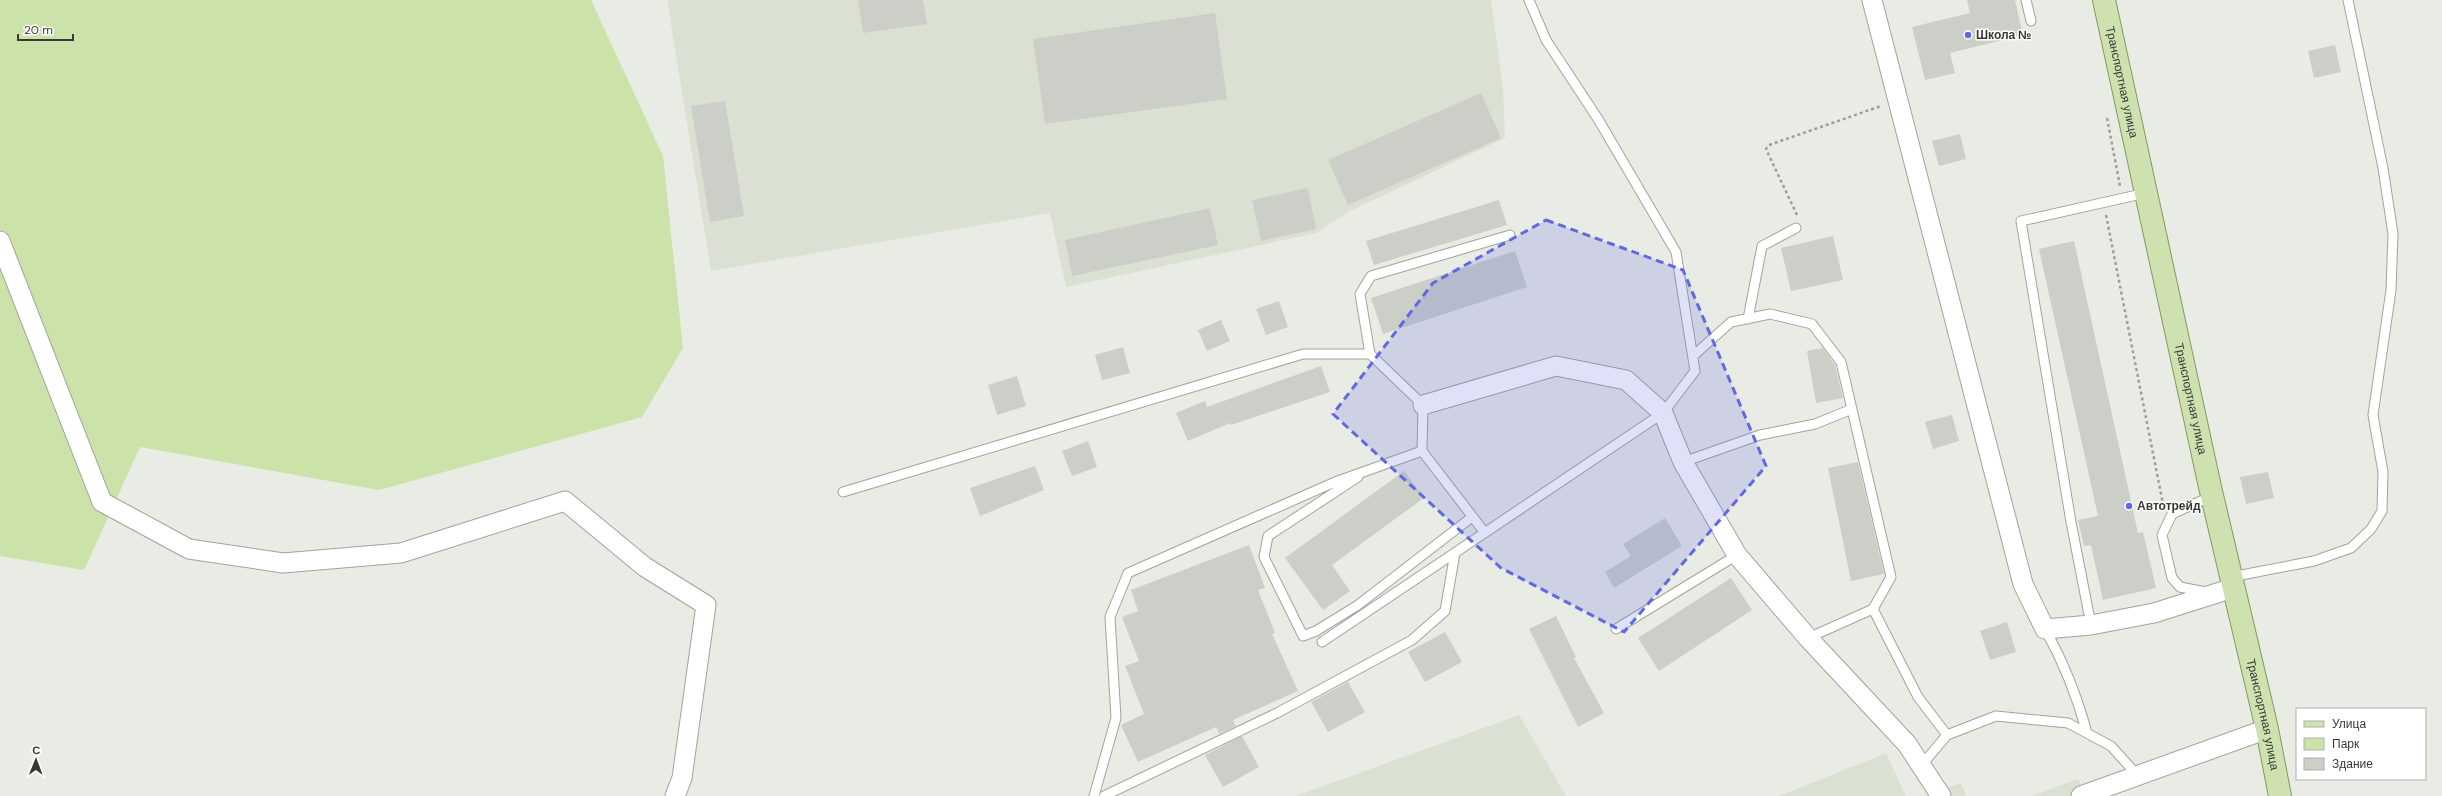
<svg xmlns="http://www.w3.org/2000/svg" width="2442" height="796" viewBox="0 0 2442 796" font-family="'DM Sans',sans-serif">
<rect width="100%" height="100%" fill="#e9ece4"/>
<!-- built -->
<path fill="#dbe1d2" d="M667,0H1491L1503,88L1505,138L1350,211L1317,233L1066,287L1050,213L711,271Z
M1519,715L1566,796H1296Z
M1886,753L1906,796H1779Z
M2078,779L2085,796H2032Z
M1961,783L1966,796H1925Z"/>
<!-- green -->
<path fill="#cbe2a8" d="M0,0H591L663,156L683,348L642,417L379,490L140,447L84,570L0,556Z"/>
<!-- building -->
<path fill="#cccfc8" d="M858,0H923L927,24L863,33Z
M1967,0H2015L2023,35L1950,53L1955,73L1925,80L1912,27L1970,13Z
M1215,13L1227,99L1045,124L1033,39Z
M2335,45L2341,72L2314,78L2308,51Z
M1481,93L1501,138L1348,205L1328,160Z
M725,101L744,216L710,222L691,106Z
M1960,134L1966,159L1939,166L1932,141Z
M1308,188L1316,229L1261,241L1252,200Z
M1499,200L1507,225L1374,265L1366,241Z
M1210,208L1218,245L1072,276L1065,240Z
M1833,236L1843,280L1791,291L1781,248Z
M2074,241L2138,533L2143,532L2156,588L2103,600L2091,545L2084,546L2078,520L2098,516L2039,249Z
M1515,251L1527,287L1383,334L1371,298Z
M1279,301L1288,327L1266,335L1256,309Z
M1221,320L1230,341L1207,351L1198,330Z
M1123,347L1130,373L1102,380L1095,355Z
M1823,348L1835,365L1843,398L1816,403L1807,351Z
M1321,366L1330,392L1231,425L1230,423L1188,441L1176,413L1205,401L1207,407Z
M1017,376L1026,406L997,415L988,385Z
M1952,415L1959,441L1933,449L1925,422Z
M1088,441L1097,467L1072,476L1062,451Z
M1858,462L1884,574L1851,581L1828,468Z
M1035,466L1044,490L980,516L970,488Z
M1404,471L1424,498L1332,565L1350,591L1323,610L1285,558Z
M2268,472L2274,498L2246,504L2240,477Z
M1665,518L1682,546L1614,588L1605,572L1631,556L1623,544Z
M1249,545L1265,588L1258,590L1275,633L1272,634L1298,691L1233,720L1236,726L1219,734L1216,727L1138,762L1121,725L1144,714L1125,666L1139,661L1122,617L1138,611L1131,590Z
M1731,578L1752,610L1659,671L1638,638Z
M1556,616L1576,657L1574,658L1604,713L1578,727L1529,629Z
M2007,622L2016,652L1990,660L1980,631Z
M1445,632L1462,662L1425,682L1408,652Z
M1348,682L1365,712L1328,732L1311,702Z
M1242,736L1259,767L1223,787L1205,755Z"/>
<g fill="none" stroke-linecap="round" stroke-linejoin="round">
<!-- lane casing -->
<g stroke="#a1a49c" stroke-width="11">
<path id="lane" d="M2026,0L2031,21
M1748,319L1762,246L1796,228
M1370,354L1360,294L1371,276L1510,235
M1693,356L1731,322L1770,314L1812,324L1841,362L1891,577L1873,609L1918,697L1947,735L1921,766
M1683,462L1760,435L1815,424L1852,409
M1358,477L1268,536L1264,557L1303,636L1316,631L1358,605L1472,517
M843,492L1303,354H1370L1423,405L1422,451
M2231,577L2314,561L2351,548L2371,529L2382,511L2383,472L2373,415L2391,290L2393,234L2383,168L2348,0
M2206,592L2180,587L2172,578L2162,535L2172,514L2212,496
M2091,625L2071,522L2021,221L2146,193
M1616,629L1737,555
M2045,629C2064,663 2077,696 2087,733
M1808,638L1873,609
M1322,642L1663,413L1695,371L1676,252L1598,119L1546,40L1529,0
M1947,735L1996,716L2068,723L2111,746L2138,776
M1094,796L1116,718L1110,617L1128,573L1335,482L1422,451L1485,533
M1104,796L1277,713L1412,640L1445,611L1455,553"/>
</g>
<!-- street casing -->
<g stroke="#a1a49c" stroke-width="21">
<path id="street" d="M1872,0L2023,584L2045,629L2091,625L2154,613L2233,588
M0,241L102,502L189,549L283,563L401,553L565,501L645,567L706,605L682,778L675,796
M1423,405L1556,366L1626,380L1663,413L1683,462L1737,555L1808,638L1907,744L1941,796
M2081,796L2267,729"/>
</g>
<!-- primary casing -->
<g stroke="#859962" stroke-width="24">
<g id="primary">
<path id="s1" d="M2104,0L2210,487L2267,729L2280,796"/>
</g>
</g>
<!-- path -->
<path stroke="#9c9e98" stroke-width="2.5" stroke-dasharray="3 3" stroke-linecap="butt" d="M2107,118L2120,186
M1797,215L1766,149L1769,145L1881,106
M2106,215L2163,504"/>
<!-- lane -->
<use href="#lane" stroke="#fff" stroke-width="9"/>
<!-- street -->
<use href="#street" stroke="#fff" stroke-width="19"/>
<!-- primary -->
<use href="#primary" stroke="#cee1af" stroke-width="22"/>
</g>
<!-- marked area -->
<path fill="#5f69e1" fill-opacity="0.2" stroke="#5f69e1" stroke-width="3" stroke-dasharray="8 5" stroke-linejoin="round" d="M1546,220L1683,270L1766,466L1624,632L1501,568L1333,414L1433,283Z"/>
<!-- markers -->
<g fill="#5f69e1" stroke="#fff" stroke-width="1.5">
<circle cx="1968" cy="35" r="4"/>
<circle cx="2129" cy="506" r="4"/>
</g>
<g text-anchor="middle" dominant-baseline="central" stroke-width="3" stroke-linejoin="round" paint-order="stroke">
<!-- poi labels -->
<g font-size="12" font-weight="bold" fill="#383936" stroke="#fff" text-anchor="start">
<text x="1976" y="35">Школа №</text>
<text x="2137" y="506">Автотрейд</text>
</g>
<!-- street labels -->
<g font-size="12" fill="#383936" stroke="#fff">
<text stroke="none"><textPath href="#s1" startOffset="84">Транспортная улица</textPath></text>
<text stroke="none"><textPath href="#s1" startOffset="408">Транспортная улица</textPath></text>
<text stroke="none"><textPath href="#s1" startOffset="732">Транспортная улица</textPath></text>
</g>
</g>
<!-- legend -->
<rect x="2296" y="708" width="130" height="72" fill="#ffffff" stroke="#afb0af"/>
<rect x="2304" y="721" width="20" height="6" fill="#cee1af" stroke="#afb0af"/>
<text x="2332" y="728" font-size="12" fill="#383936">Улица</text>
<rect x="2304" y="738" width="20" height="12" fill="#cbe2a8" stroke="#afb0af"/>
<text x="2332" y="748" font-size="12" fill="#383936">Парк</text>
<rect x="2304" y="758" width="20" height="12" fill="#cccfc8" stroke="#afb0af"/>
<text x="2332" y="768" font-size="12" fill="#383936">Здание</text>
<!-- north arrow -->
<g transform="translate(36 760) rotate(1)" stroke="#ffffff" stroke-width="3" paint-order="stroke">
<path d="M0-3L7 15L0 10L-7 15Z" fill="#383936"/>
<text y="-6" font-size="11" font-weight="bold" text-anchor="middle" fill="#383936">С</text>
</g>
<!-- scale -->
<path d="M18 34v6h55v-6" fill="none" stroke="#383936" stroke-width="2"/>
<text x="24" y="34" font-size="12" fill="#383936" stroke="#ffffff" stroke-width="3" paint-order="stroke">20 m</text>
</svg>
